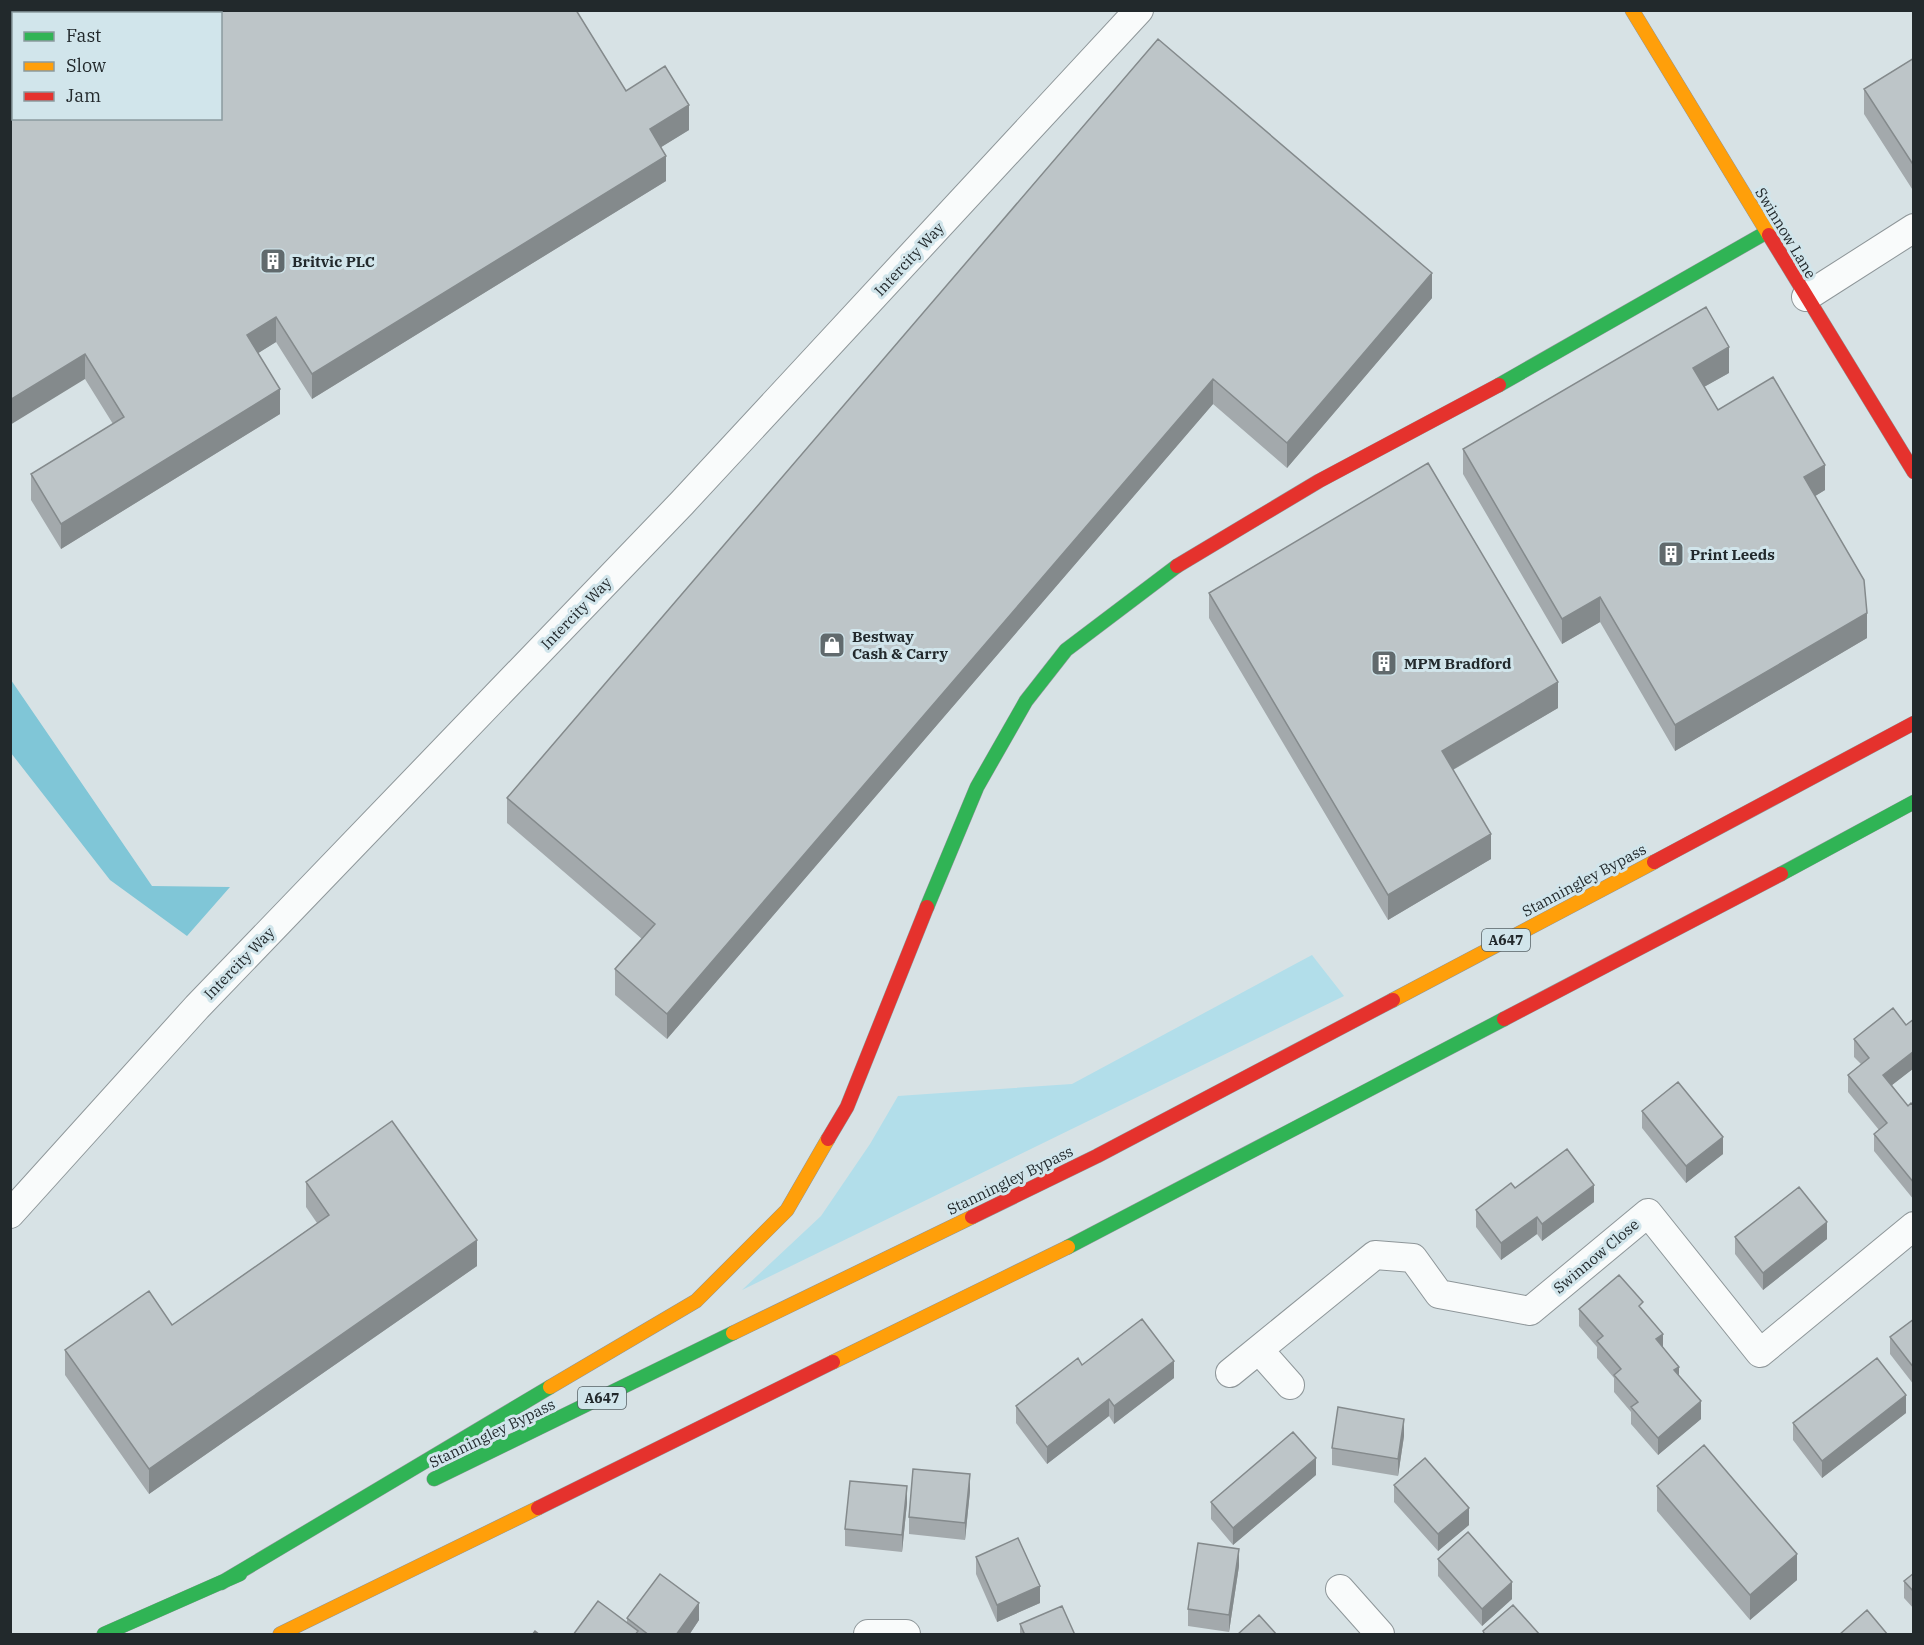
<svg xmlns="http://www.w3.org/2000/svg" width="1924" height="1645" viewBox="0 0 1924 1645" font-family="'IBM Plex Serif',serif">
<rect width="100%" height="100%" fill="#d7e2e5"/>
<!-- green -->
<path fill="#b2deea" d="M1312,955L1344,996L742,1290L821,1216L870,1144L898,1096L1072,1084Z"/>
<!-- forest -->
<path fill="#80c6d7" d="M11,680L152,886L230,887L187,936L110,880L11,753Z"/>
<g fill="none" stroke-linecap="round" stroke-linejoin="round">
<!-- street casing -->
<g stroke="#8e9699" stroke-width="30">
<path id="street" d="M1806,297L1914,228
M10,1214L197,1007L682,503L1139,10
M1259,1350L1290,1385
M1230,1373L1375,1255L1413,1258L1439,1294L1530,1311L1648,1213L1760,1353L1914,1226
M1340,1589L1380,1634
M868,1634H906"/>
</g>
<!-- fast casing -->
<g stroke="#8e9699" stroke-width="15">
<path id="fast" d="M1499,385L1767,232
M1781,874L1914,802
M927,907L977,787L1026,701L1066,650L1177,566
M1068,1247L1504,1019
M434,1479L733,1333
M221,1583L550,1387
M104,1634L240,1574"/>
</g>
<!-- slow casing -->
<g stroke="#8e9699" stroke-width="15">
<path id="slow" d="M1632,10L1769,235
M1393,1000L1654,862
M733,1333L972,1217
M833,1362L1068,1247
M550,1387L696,1301L787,1210L828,1139
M280,1634L538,1508"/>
</g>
<!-- jam casing -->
<g stroke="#8e9699" stroke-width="15">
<path id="jam" d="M1769,235L1914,472
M1177,566L1319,481L1499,385
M1654,862L1914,723
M1504,1019L1781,874
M828,1139L847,1107L927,907
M972,1217L1097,1156L1393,1000
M538,1508L833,1362"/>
</g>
<!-- street -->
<use href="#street" stroke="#f9fbfb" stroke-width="28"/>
<!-- fast -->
<use href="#fast" stroke="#30b455" stroke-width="14"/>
<!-- slow -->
<use href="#slow" stroke="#ff9f0a" stroke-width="14"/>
<!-- jam -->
<use href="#jam" stroke="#e5322d" stroke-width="14"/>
</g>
<!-- wall -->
<path fill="#a3a9ac" d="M10,10L626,91L689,130L661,147L666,181L312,399L276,342L258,353L280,414L61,549L31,500V474L113,424L85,379Z
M1158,39L1432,298L1287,468L1213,404L667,1039L615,995V969L642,939L507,823V798Z
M1914,58V192L1864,114V89Z
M1729,373L1704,387L1718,410L1825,490L1815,496L1867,638L1675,751L1600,622L1562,644L1463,474V449Z
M1209,593L1558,708L1453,770L1491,859L1388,920L1209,618Z
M1914,1019V1068L1892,1085L1908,1106H1914V1200L1874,1151V1134L1879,1130L1848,1092V1075L1861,1064L1854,1057V1039L1906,1025Z
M1642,1111L1723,1154L1686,1183L1642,1128Z
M306,1182L477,1266L149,1494L65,1375V1350L172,1325L317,1223L306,1207Z
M1515,1188L1594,1202L1542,1241L1537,1234L1501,1260L1476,1227V1210Z
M1735,1237L1827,1239L1763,1290L1735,1254Z
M1579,1309L1643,1310L1679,1376L1701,1419L1658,1455L1631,1424V1412L1614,1392V1378L1597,1358V1347L1579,1326Z
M1914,1319V1385L1890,1354V1337Z
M1082,1365L1174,1378L1114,1424L1109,1416L1047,1464L1016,1423V1406Z
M1906,1413L1822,1478L1793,1440V1423Z
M1404,1436L1398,1476L1332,1465V1448Z
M1316,1475L1233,1545L1211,1519V1502Z
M1394,1485L1469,1525L1438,1551L1394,1502Z
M1657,1486L1797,1580L1750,1620L1657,1511Z
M970,1491L965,1540L909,1534V1517Z
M907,1503L902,1552L845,1546V1529Z
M976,1557L1040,1603L997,1622L976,1574Z
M1438,1559L1512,1599L1482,1626L1438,1576Z
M1239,1566L1229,1632L1188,1626V1609Z
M1914,1573V1609L1904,1598V1581Z
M627,1618L699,1620L689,1635H573L627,1623Z
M1020,1624L1075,1635H1020Z"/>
<!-- shaded-wall -->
<path fill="#848a8c" d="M689,105V130L650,154V129Z
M666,156V181L312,399V374Z
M1432,273V298L1287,468V443Z
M276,317V342L247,360V335Z
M1729,347V373L1693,393V368Z
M85,354V379L10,425V400Z
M1213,379V404L667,1039V1014Z
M280,389V414L61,549V524Z
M1825,465V490L1804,503V477Z
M1600,597V622L1562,644V619Z
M1867,613V638L1675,751V725Z
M1558,682V708L1442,776V751Z
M1491,834V859L1388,920V895Z
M1914,1051V1068L1883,1092V1075Z
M1723,1137V1154L1686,1183V1166Z
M1594,1185V1202L1542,1241V1224Z
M1537,1217V1234L1501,1260V1243Z
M1827,1222V1239L1763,1290V1273Z
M477,1240V1266L149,1494V1469Z
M1663,1334V1351L1656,1339Z
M1174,1361V1378L1114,1424V1406Z
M1679,1367V1384L1674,1370Z
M1906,1395V1413L1822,1478V1461Z
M1109,1399V1416L1047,1464V1447Z
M1701,1401V1419L1658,1455V1438Z
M1404,1419V1436L1398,1476V1459Z
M1316,1458V1475L1233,1545V1528Z
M970,1474V1491L965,1540V1523Z
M907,1486V1503L902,1552V1535Z
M1469,1508V1525L1438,1551V1534Z
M1239,1549V1566L1229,1632V1615Z
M1797,1554V1580L1750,1620V1595Z
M1512,1582V1599L1482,1626V1609Z
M1040,1586V1603L997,1622V1605Z
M699,1603V1620L689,1635H676Z"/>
<!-- building -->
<path fill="#bdc5c8" stroke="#848a8c" stroke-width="1.5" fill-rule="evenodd" d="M10,10H576L626,91L665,66L689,105L650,129L666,156L312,374L276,317L247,335L280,389L61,524L31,474L124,417L85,354L10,400ZM14,14H220V118H14Z
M1158,39L1432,273L1287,443L1213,379L667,1014L615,969L655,924L507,798Z
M1914,58V166L1864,89Z
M1706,307L1729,347L1693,368L1718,410L1773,377L1825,465L1804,477L1864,580L1867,613L1675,725L1600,597L1562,619L1463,449Z
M1428,463L1558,682L1442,751L1491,834L1388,895L1209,593Z
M1893,1008L1906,1025L1914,1019V1051L1883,1075L1908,1106L1911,1103L1914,1106V1183L1874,1134L1887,1123L1848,1075L1869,1058L1854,1039Z
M1678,1082L1723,1137L1686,1166L1642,1111Z
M392,1121L477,1240L149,1469L65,1350L149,1291L172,1325L329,1215L306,1182Z
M1567,1149L1594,1185L1542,1224L1537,1217L1501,1243L1476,1210L1511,1183L1515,1188Z
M1799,1187L1827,1222L1763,1273L1735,1237Z
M1619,1275L1643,1302L1639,1306L1663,1334L1656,1339L1679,1367L1674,1370L1701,1401L1658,1438L1631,1407L1638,1402L1614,1375L1621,1369L1597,1341L1603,1336L1579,1309Z
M1142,1319L1174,1361L1114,1406L1109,1399L1047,1447L1016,1406L1078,1358L1082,1365Z
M1914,1319V1368L1890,1337Z
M1877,1358L1906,1395L1822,1461L1793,1423Z
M1338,1407L1404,1419L1398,1459L1332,1448Z
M1293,1432L1316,1458L1233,1528L1211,1502Z
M1704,1445L1797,1554L1750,1595L1657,1486Z
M1425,1458L1469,1508L1438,1534L1394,1485Z
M913,1469L970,1474L965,1523L909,1517Z
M850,1481L907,1486L902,1535L845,1529Z
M1468,1532L1512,1582L1482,1609L1438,1559Z
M1018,1538L1040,1586L997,1605L976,1557Z
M1198,1543L1239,1549L1229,1615L1188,1609Z
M1914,1573V1592L1904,1581Z
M660,1574L699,1603L676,1635H649L627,1618Z
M598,1601L638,1631L635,1635H573Z
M1513,1605L1540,1635H1485L1483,1631Z
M1062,1606L1075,1635H1025L1020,1624Z
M1867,1610L1888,1635H1839Z
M1259,1615L1277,1635H1237Z
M535,1631L540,1635H532Z"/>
<!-- icons -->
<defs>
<g id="building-square" transform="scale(1.35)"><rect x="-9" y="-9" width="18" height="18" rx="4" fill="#616a6d" stroke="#d1e5eb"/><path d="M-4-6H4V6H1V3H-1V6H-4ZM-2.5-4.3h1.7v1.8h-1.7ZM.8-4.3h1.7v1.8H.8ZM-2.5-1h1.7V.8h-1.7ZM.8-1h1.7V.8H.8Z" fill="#fff"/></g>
<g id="shop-square" transform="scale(1.35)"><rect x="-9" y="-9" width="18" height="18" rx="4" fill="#616a6d" stroke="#d1e5eb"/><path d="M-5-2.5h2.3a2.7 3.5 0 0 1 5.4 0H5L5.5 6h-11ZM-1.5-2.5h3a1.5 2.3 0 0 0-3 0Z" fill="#fff"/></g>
</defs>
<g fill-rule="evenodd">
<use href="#building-square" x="273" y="261"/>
<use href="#building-square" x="1671" y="554"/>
<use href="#shop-square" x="832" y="645"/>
<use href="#building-square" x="1384" y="663"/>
</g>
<g text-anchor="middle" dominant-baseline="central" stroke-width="6" stroke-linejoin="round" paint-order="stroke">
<!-- shield labels -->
<g fill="#d1e5eb" stroke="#566165" stroke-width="1.5">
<rect x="1482" y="929" width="48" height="22" rx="4.5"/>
<rect x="578" y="1387" width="48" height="22" rx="4.5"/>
</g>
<g font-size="14" font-weight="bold" fill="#22292c">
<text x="1506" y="940">A647</text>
<text x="602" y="1398">A647</text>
</g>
<!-- street labels -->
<g font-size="15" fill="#22292c" stroke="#d1e5eb">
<text transform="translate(1786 233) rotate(59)">Swinnow Lane</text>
<text transform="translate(909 259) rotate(-47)">Intercity Way</text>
<text transform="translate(576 613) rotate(-46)">Intercity Way</text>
<text transform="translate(1584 880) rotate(-28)">Stanningley Bypass</text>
<text transform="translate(239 963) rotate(-46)">Intercity Way</text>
<text transform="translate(1010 1180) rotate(-26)">Stanningley Bypass</text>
<text transform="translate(1596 1256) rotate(-40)">Swinnow Close</text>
<text transform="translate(492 1433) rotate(-26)">Stanningley Bypass</text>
</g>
<!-- poi labels -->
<g font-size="15" font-weight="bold" fill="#22292c" stroke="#d1e5eb" text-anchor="start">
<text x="292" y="261">Britvic PLC</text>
<text x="1690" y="554">Print Leeds</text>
<text x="852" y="636">Bestway<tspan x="852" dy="17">Cash &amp; Carry</tspan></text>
<text x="1404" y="663">MPM Bradford</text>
</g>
</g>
<!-- border -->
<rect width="1924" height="1645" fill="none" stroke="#22292c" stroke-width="24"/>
<!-- legend -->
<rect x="12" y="12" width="210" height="108" fill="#d1e5eb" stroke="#8b9a9f" stroke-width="1.5"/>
<rect x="24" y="32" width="30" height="9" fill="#30b455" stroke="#8b9a9f" stroke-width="1.5"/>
<text x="66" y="42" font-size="18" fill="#22292c">Fast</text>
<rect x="24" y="62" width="30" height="9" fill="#ff9f0a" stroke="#8b9a9f" stroke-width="1.5"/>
<text x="66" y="72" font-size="18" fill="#22292c">Slow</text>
<rect x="24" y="92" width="30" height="9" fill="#e5322d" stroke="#8b9a9f" stroke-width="1.5"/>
<text x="66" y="102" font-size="18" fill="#22292c">Jam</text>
</svg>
